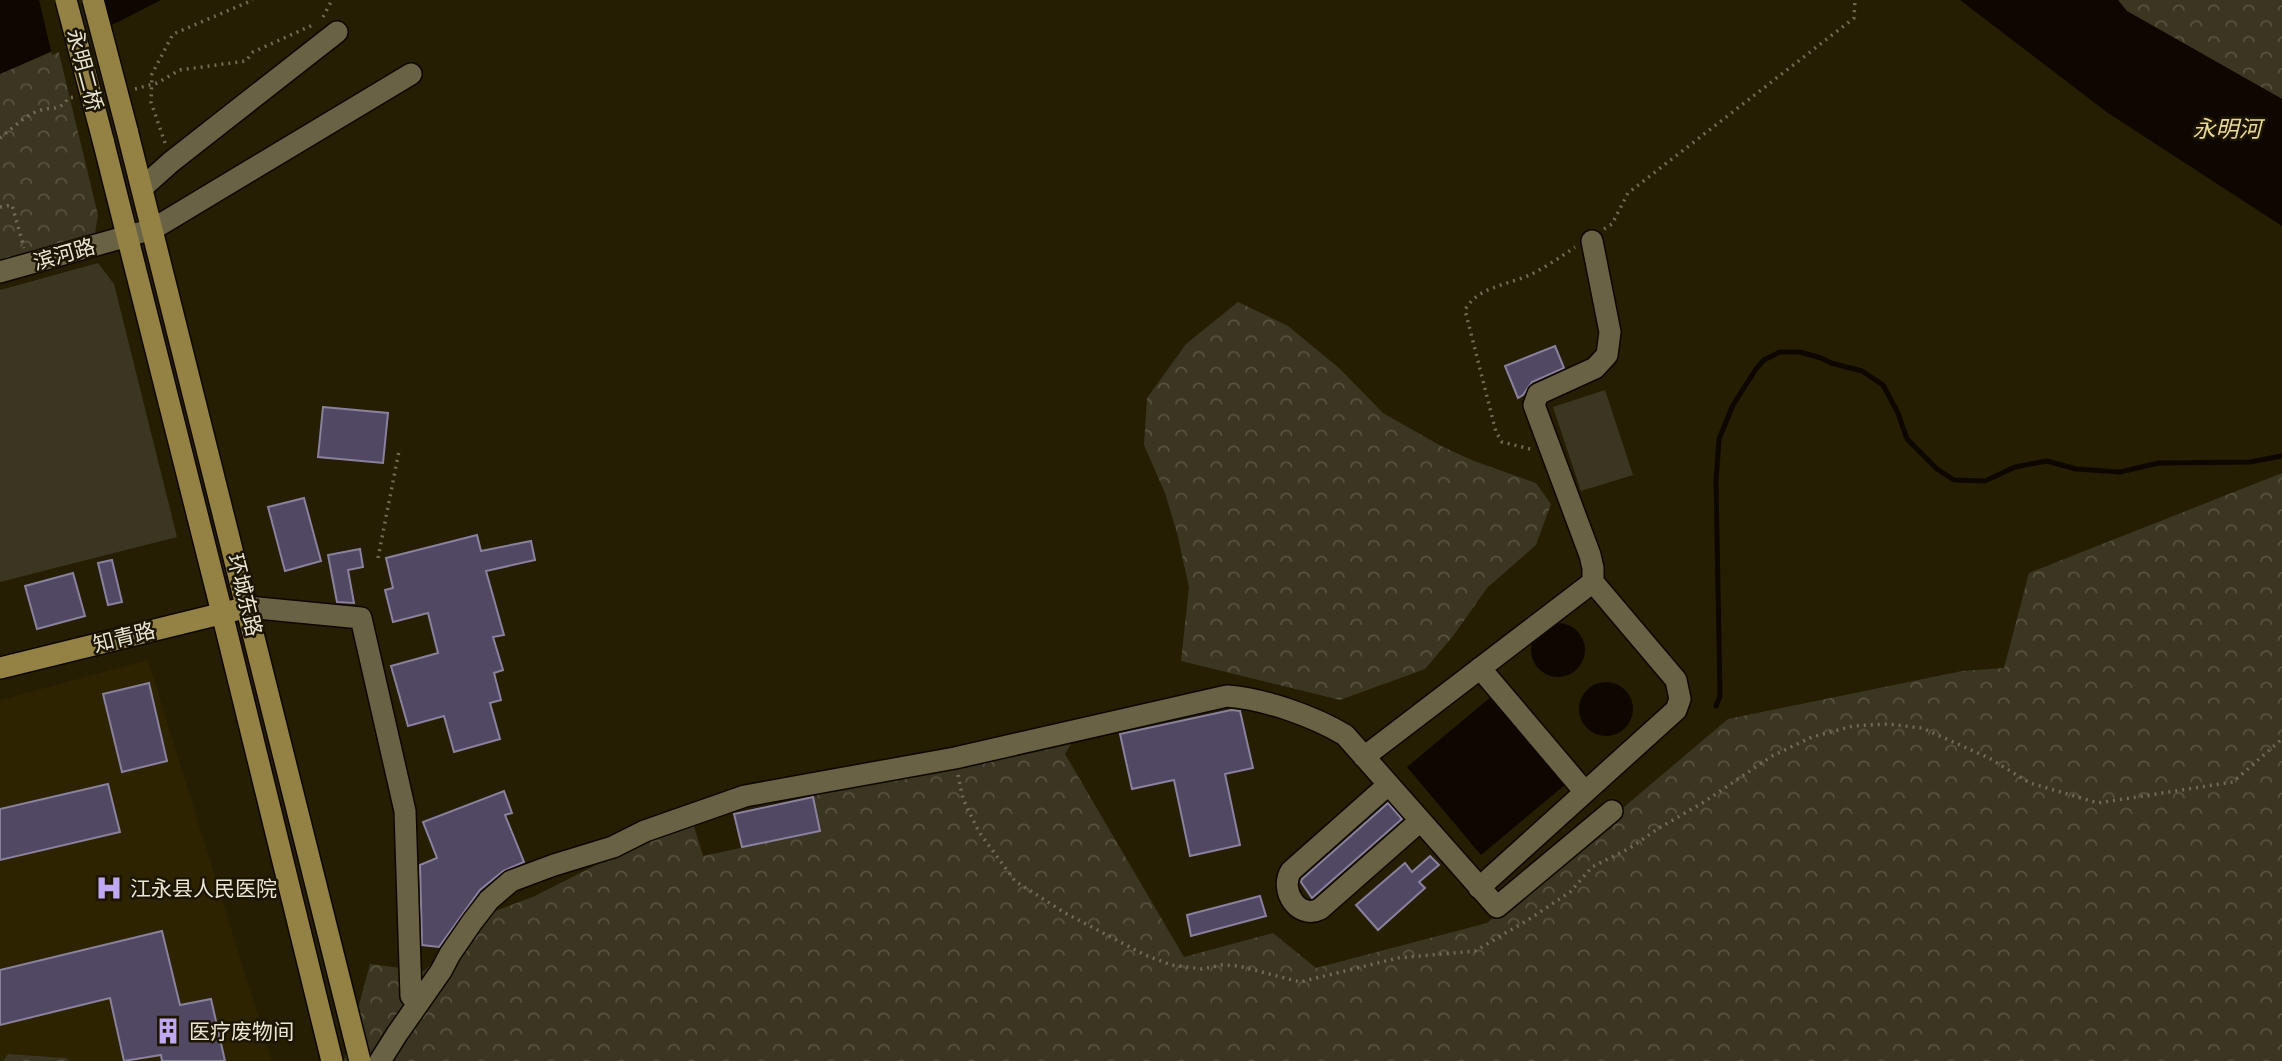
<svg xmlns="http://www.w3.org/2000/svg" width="2282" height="1061" viewBox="0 0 2282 1061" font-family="'PT Sans','Noto Sans SC',sans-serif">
<defs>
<pattern id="forest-crowns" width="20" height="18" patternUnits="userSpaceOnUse" patternTransform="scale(1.75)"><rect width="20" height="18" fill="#3b3621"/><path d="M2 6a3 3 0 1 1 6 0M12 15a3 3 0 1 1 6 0" fill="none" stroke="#585340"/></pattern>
</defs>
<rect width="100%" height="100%" fill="#251e03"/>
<!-- built -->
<path fill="#2d2300" d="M148,660L272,1061H71L66,1058L9,1054L3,1061H0V700Z"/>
<!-- grass -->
<path fill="#3b3621" d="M98,263L114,284L177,537L0,582V290Z
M1605,390L1633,475L1581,491L1553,407Z"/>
<!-- forest -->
<path fill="url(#forest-crowns)" d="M2118,0H2282V99L2126,11Z
M58,49L98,215L94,240L0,268V74Z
M1238,302L1288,326L1339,368L1383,413L1441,446L1474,461L1536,483L1551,504L1536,545L1487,588L1453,636L1425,669L1340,700L1181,661L1189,587L1177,533L1165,493L1144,445L1147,398L1186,344Z
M2282,473V1061H344L370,964L424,971L487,914L535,896L651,837L693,823L703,856L820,831L813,797L884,771L1085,720L1065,754L1184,957L1273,933L1316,968L1487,923L1728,719L1962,671L2004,668L2029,573Z
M8,1054L66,1058L71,1061H3Z"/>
<!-- water -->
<path fill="#0e0700" d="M0,0H161L120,21L0,74Z
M1960,0H2118L2127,11L2282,99V226L2108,113Z
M1531 650a27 27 0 1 1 54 0a27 27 0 1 1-54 0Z
M1579 709a27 27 0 1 1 54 0a27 27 0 1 1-54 0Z
M1492,696L1566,784L1481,855L1407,767Z"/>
<!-- pier -->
<path fill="#251e03" d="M39,0H101L109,30L52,55Z"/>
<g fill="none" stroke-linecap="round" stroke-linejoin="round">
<!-- stream -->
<path stroke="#0e0700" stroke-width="5" d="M1716,706L1720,696L1716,482L1719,439L1733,405L1756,369L1764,360L1780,352H1800L1821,358L1831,363L1862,371L1883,385L1898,413L1907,439L1937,469L1954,480L1985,481L2015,467L2047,461L2076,469L2120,472L2159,463L2250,462L2282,456"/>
</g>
<!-- building -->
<path fill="#514963" stroke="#8a819e" stroke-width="2" d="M1555,346L1564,368L1532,382L1523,395L1518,398L1505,366Z
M323,407L388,413L383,463L318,457Z
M304,498L321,561L285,571L268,507Z
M477,535L481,551L531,541L535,560L486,571L504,635L493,637L503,670L494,673L501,700L490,703L500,739L454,752L444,716L408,726L391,666L438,653L428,613L393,622L385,590L393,588L386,558Z
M360,549L363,567L348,570L354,603L337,602L328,555Z
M112,560L122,602L108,605L98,563Z
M73,573L85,616L37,629L25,586Z
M149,683L167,761L122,772L103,694Z
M1231,710L1240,711L1253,768L1225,774L1240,845L1190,856L1174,780L1132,789L1120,734Z
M108,784L120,832L0,860V809Z
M504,791L512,813L505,815L524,862L503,871L480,890L439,947L422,945L420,865L437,858L423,822Z
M813,797L820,831L742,847L734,814Z
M1388,803L1402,819L1312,898L1301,882L1302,879Z
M1430,856L1439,865L1419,882L1425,888L1378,930L1356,905L1405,863L1412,872Z
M1260,896L1266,916L1191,936L1187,915Z
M162,931L180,1005L211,999L225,1061H162L161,1055L124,1061L110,998L0,1025V970Z"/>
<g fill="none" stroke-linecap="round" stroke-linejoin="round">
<!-- minor casing -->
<g stroke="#0e0800" stroke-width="24">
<path id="minor" d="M142,188L171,162L337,32
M1592,241L1610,332L1607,355L1595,368L1538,394L1534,405L1590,555L1593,568V582
M0,272L153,229L411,74
M248,607L361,618L405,811L411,996
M1480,668L1585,792
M1364,757L1593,582L1676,680L1680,699L1676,710L1479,888
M1388,785L1291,871C1279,890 1298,920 1320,909L1420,821
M380,1061L397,1034L441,971L450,954L472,922L489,900L511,881L554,865L613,847L645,831L745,796L955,758L1227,696C1265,699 1313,716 1345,735L1497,907L1612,811"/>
</g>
<!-- major casing -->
<g stroke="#0e0800" stroke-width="24">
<path id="major" d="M127,130L360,1061
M103,140L222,613L332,1061
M0,668L236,610"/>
</g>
<!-- path -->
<path stroke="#716b54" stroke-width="3.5" stroke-dasharray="2 5" stroke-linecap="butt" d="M323,17L332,0
M135,89L157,83L180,70L246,61L253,52L315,24
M0,138C12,129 24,116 38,111C51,106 60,112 68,98L75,97
M165,143L151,102L152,74L173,34L253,0
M0,207L12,205L24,248
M1604,229L1612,224L1628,193L1854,18L1855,0
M1530,449L1502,442L1496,432L1465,310C1478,286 1509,285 1532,274C1547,266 1561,257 1575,247
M378,558L399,451
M958,775L963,799L979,832L1015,881L1065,913L1145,955L1171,965L1202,969L1222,965L1239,966L1300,982L1398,958L1475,951L1528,920L1570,892L1592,867L1630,848L1659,828L1704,802L1772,756L1812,737L1853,726L1887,724L1922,728L1989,758L2030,783L2098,803L2233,782L2282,739"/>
<!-- minor -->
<use href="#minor" stroke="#6a6245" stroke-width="21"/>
<!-- major -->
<use href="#major" stroke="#938243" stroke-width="21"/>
<!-- major-bridge casing -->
<g stroke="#0e0800" stroke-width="24" stroke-linecap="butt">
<path id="major-bridge" d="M66,0L103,140
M93,0L127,130"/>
</g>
<!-- major-bridge -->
<use href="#major-bridge" stroke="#938243" stroke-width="21"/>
</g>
<!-- icons -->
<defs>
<g id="hospital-bare" transform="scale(2.1)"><path d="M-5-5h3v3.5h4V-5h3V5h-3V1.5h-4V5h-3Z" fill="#c1a8f3" stroke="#1c1500" stroke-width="2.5" paint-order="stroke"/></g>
<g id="building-bare" transform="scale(2.1)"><path d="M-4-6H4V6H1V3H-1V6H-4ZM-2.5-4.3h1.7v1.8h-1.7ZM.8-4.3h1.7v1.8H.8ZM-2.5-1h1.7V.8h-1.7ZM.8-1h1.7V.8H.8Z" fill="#c1a8f3" stroke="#1c1500" stroke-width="2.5" paint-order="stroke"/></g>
</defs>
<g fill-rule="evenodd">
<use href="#hospital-bare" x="109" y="888"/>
<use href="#building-bare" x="168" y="1031"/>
</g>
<g text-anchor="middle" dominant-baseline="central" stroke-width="5" stroke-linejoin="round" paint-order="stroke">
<!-- street labels -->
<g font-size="21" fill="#eae6d5" stroke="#1c1500">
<text transform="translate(85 70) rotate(75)">永明二桥</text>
<text transform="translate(64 254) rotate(-16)">滨河路</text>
<text transform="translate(245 595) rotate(76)">环城东路</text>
<text transform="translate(124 637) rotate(-14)">知青路</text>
</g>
<!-- poi labels -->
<g font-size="21" fill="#eae6d5" stroke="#1c1500" text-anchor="start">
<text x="130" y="888">江永县人民医院</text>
<text x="189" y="1031">医疗废物间</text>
</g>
<!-- water labels -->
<g font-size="23" font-style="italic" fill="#ebd99a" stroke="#1c1500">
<text x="2227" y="128">永明河</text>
</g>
</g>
</svg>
